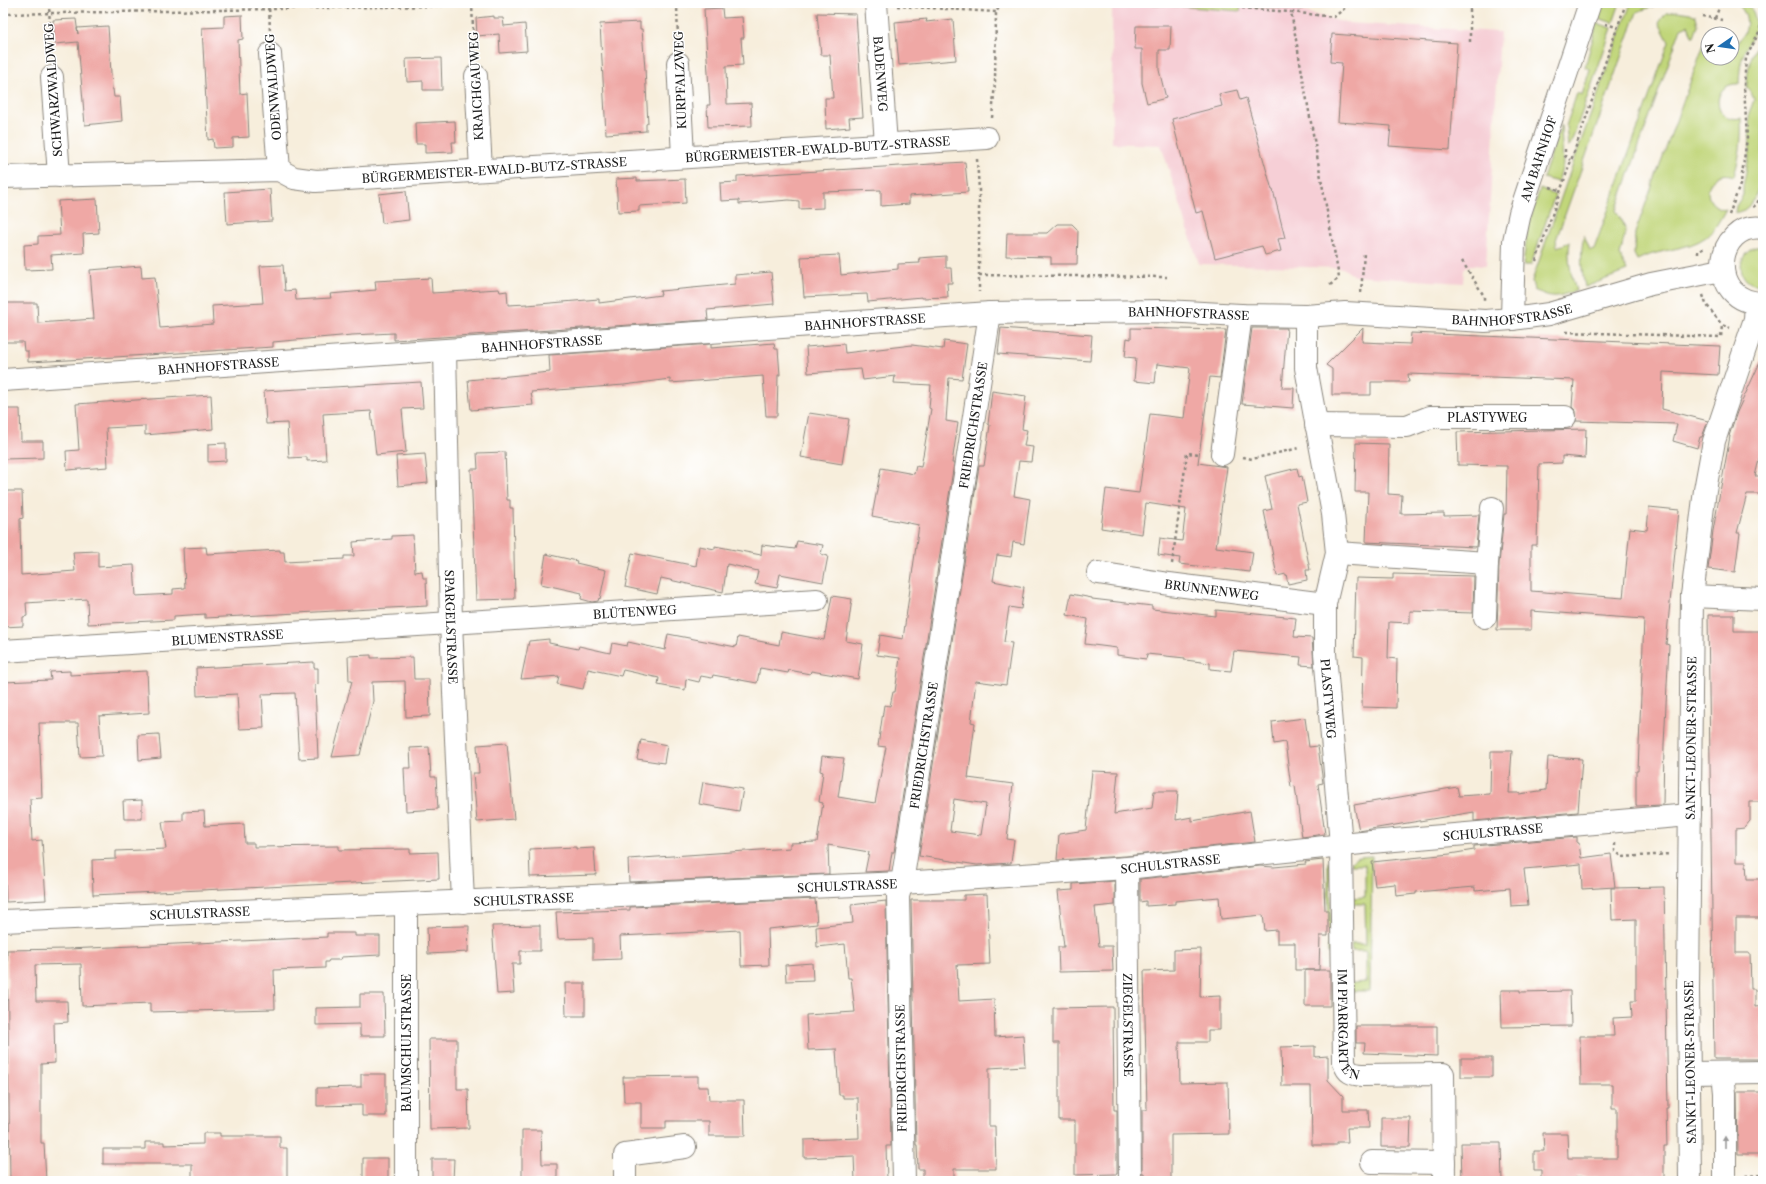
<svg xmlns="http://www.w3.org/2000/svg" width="1766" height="1184" viewBox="0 0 1766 1184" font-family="'Libre Caslon Text',serif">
<rect width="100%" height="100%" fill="#fff"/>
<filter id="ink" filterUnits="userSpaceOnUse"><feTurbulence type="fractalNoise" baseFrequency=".025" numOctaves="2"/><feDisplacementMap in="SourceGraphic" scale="8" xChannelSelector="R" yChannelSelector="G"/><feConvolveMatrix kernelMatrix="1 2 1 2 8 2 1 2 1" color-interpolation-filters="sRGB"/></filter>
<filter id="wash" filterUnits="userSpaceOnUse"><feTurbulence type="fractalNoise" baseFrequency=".012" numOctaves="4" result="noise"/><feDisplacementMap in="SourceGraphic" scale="16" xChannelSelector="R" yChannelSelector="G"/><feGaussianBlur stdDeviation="0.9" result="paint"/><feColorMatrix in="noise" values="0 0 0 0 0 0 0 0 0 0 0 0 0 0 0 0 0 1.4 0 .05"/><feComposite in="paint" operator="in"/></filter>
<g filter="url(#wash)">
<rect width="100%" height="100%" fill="#f7eedc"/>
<!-- built -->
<path fill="#f6cfd6" d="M1112,3H1139L1240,11V5L1294,9L1346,23L1500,32L1486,266L1470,265L1464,269L1463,283L1354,276L1343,268L1199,264L1161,145L1112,143Z"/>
<!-- green -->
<path fill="#c1d67a" stroke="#6e794b" d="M1139,3H1304L1303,10L1241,5L1240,11Z
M1600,3H1620L1613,23L1595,17Z
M1631,3H1655L1654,6L1637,12L1556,240L1557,247L1570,242C1567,259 1571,274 1576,291C1555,297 1554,299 1534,290L1532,281L1576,155Z
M1738,3C1753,3 1756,16 1756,29C1744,52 1740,56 1739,84C1710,82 1712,124 1741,118C1742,139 1740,156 1734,176C1706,166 1697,207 1726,209C1720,219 1715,230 1706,237C1689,250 1658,249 1637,260L1634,254L1635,233L1704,44L1708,40V58H1732V43C1750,39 1751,14 1737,4Z
M1677,11L1690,13L1696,16L1698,25L1694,36H1692L1688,25L1681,28L1616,211L1626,229L1620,255L1627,271L1585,287C1581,268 1580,254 1584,235L1590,250L1594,249L1669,42L1659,23L1666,13Z
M1597,23L1612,28L1570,146L1568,147L1566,126L1577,93L1582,95L1590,69L1585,67Z
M1763,37V178L1752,203L1744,210L1735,213L1736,206L1743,195V186L1750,152L1749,113L1754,100L1751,92L1747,88C1747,69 1750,53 1763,37Z
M1561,125L1563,165L1558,182L1543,178Z
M1540,189L1555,195L1531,265H1523L1528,226Z
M1756,247H1763V284C1739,289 1732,256 1756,247Z
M1372,856L1370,991H1352V983L1366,982V951H1352L1351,944H1366L1365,904H1351V898L1365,897V865H1351C1353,855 1363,857 1372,856Z
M1328,861L1330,863L1332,952L1328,953Z"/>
<g id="blocks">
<!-- building -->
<path fill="#efa8a5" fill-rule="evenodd" d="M722,8L723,18L742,17L744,38H741L743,65L726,66L727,104L751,103L752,126L708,127L707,105H710L704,9Z
M817,13L856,14L863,117L849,118L850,127L826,129L825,98H833L830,55H821Z
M242,15L243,39L238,40L240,94L247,93L249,137L233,138V147L214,148L213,139L208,140L202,28L224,27V16Z
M494,16V18H503L504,26L525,24L527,51L500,53L499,34L477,36L476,18Z
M76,19L78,34L77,28L108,26L112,89H113L114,97H120L122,121L85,125L78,42L55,44L53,20Z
M927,19L926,22L953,19L956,60L899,65L895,22Z
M640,22V29H642L645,69L648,123L646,124V131L606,134L600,24Z
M1136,26H1171L1170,50H1159V70L1166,98L1147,103L1142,83V49H1135Z
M1332,34L1457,43L1450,150L1389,146L1391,126L1338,122L1342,63L1330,62Z
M441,58L442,90H423V81L407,82L406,59Z
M1237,90L1240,100L1246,98L1272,190H1273L1285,238L1278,239L1281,251L1265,255L1262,246L1215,258L1203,211L1196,213L1172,119L1222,106L1219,94Z
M455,121L456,142H452L453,152L425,153V144H416L415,123Z
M965,162L968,192L909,196V204L881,206V190L823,192V208L799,209V201L789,200L739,204V200L721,201L720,183L737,182V176Z
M637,178V181L685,179L686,203L639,206V211L618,212L616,179Z
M270,189L272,221L227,224L225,192Z
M406,191L409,220L382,223L379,194Z
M97,199L99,233L83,234L84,253L51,255L52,269L25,270L24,245L38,244V236L60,235L58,201Z
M1057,224H1072L1078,230L1077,264H1051V257L1006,256L1007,233H1047Z
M839,255L841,275L898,269V264L920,263L919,258L946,256V268H951L952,283H947L948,297L922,298V297L868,302L867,294L804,297L801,257Z
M283,265L285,291L295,290L296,300L331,298L330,294L376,290L375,281L431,278L432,293L499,289L500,292L507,291L508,305L527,304V305L599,299V303L661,295L660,291L735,284V275L771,272L774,304L707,310L708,320L394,340V333L352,335L273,342V347L68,360L28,362V351H24L23,342H3V303H37L38,323L94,319L90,270L141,266L142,278L155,277L160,328L213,324L212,306L263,303L260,266Z
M1001,328L1092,335L1090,361L998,354Z
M1131,328L1226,330L1220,378L1210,377L1198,463L1227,467L1216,547L1253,552L1250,572L1179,564L1180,558L1158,555L1160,538L1182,541L1186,509L1146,503L1142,534L1101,528L1106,489L1139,493L1150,414L1184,418L1190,368L1157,364L1155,383L1134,381L1136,358L1125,357L1127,338L1131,339Z
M1252,328H1287L1282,388H1294L1293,408L1242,404Z
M1363,328L1362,342L1410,344L1411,333L1720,346L1718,375L1663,372L1662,409L1708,421L1702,437H1700L1697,448L1673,441L1677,424L1576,421V411L1572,407L1574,380L1408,374L1409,382H1371V395H1332V369L1326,365Z
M944,341L967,344L962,379L949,378L946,421L958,423L952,463H954L894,852H892L889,871L865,872L869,852L828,845L829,874L629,882L628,859L790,848V843L817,842L823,803L819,802L823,772L820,771L822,756L844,758L838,797L875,803L886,747L878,746L884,705L890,706L893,692H895L900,658L877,655L880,635L903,639L919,525L872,516L881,468L914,474L916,466L921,467L931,409L929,408L931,385L894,383L895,376L863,380L861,369L808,373L806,347L844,344L845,353L912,345L943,349Z
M774,343L775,349H778L780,375H778L777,416H766L763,376L670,383V379L624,385L531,392L533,405L471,410L468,380L550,372L549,355L711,344V348Z
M1763,356V443L1755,476H1763V494H1747L1737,533H1740L1735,572L1708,569L1713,531L1730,436H1729L1737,412Z
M421,382L423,408L402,409L406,452L376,455L371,411L323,414L326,460L307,461V457L289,458L287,423L266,424L264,391Z
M992,391L1026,396L1022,429L1027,430L1024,446L1033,447L1031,462L1019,461L1014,496L1030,499L1024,544L1013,542L1011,557L997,555L993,581L1024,587L1021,609L1009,607L1004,642L1012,643L1006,685L976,681L971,722L975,723L968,778L1013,784L1007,839L1014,840L1011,863L977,865L919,856L979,466H984L990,425L988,424ZM954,799L986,804L981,835L950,831Z
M211,395L213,429L145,435V426L106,428L108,467L67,470L66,451L79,450L76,404Z
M3,409H20L21,441H43V458L3,459Z
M809,413L849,419L842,464L801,457Z
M1586,429L1585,458L1562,456V463L1539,464L1537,545H1531V591L1623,598L1630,528L1647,530L1649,507L1679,510L1666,644L1669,645L1664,744L1663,805L1636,806V771H1638L1644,619L1531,611V630H1497L1499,564L1504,514H1506L1507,466L1458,465L1457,432Z
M226,443V461L208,462V444Z
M1356,443L1389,444L1388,494L1402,495L1401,514L1444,513V516L1479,515L1476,547L1366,542L1368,492H1355Z
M505,452L507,500H510V508H513L515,599L476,600L471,469H478L477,453Z
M425,454L428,483L398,486L396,456Z
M1297,468L1299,477L1302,476L1307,502L1297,504L1310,570H1306L1307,580L1288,584L1286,574L1277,576L1264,511L1272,509L1265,476Z
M3,491H22L23,518L20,519L21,575L75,571L73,552L98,551V567L134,565L136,596L173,594V589L185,588L183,548L206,547L207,554L280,550V552H284L285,562L344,559V556H354L353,542L392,539V536L413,535L415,572L422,571L423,578H426L427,606L205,618V614L174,616V620L88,624L87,599L26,603L27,616L23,617V626L3,627Z
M797,541L823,545L821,554L828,556L823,582L780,574L777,588L755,584L758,571L727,564L723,592L661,578L657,594L625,587L632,553L696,566L699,546L715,549V546L761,555L762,545L795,549Z
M546,554L577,561L576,563L606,570L600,599L599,598L598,601L592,602L581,599L582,593L541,584Z
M1393,574L1474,576L1473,613L1410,611V623L1389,622L1388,658L1397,659L1396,708L1362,707L1363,657L1354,656L1356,578L1393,579Z
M1071,594L1092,598V599L1152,606V609L1216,616V610L1296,618L1294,637L1312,638L1314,666L1300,665L1301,657L1234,651L1231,671L1210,669V663L1185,660V658L1147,654L1146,659L1117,655V648L1085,644L1088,619L1067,615Z
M832,596L852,599L846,641L863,644L858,679L811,671L810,674L789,670L788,673L760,668L757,683L713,675L712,678L701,676L699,682L686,679L685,690L658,685L659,678L623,670L621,676L588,669L583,689L557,684L559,676L521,679L529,641L549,639V643L578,649L579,646L610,653L612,643L627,646L628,642L665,650L668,634L736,647L738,637L779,645L781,632L824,640Z
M1708,615H1734V631H1763V802H1750V821L1744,828L1736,829V862H1746L1747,879H1760V918H1736V953H1750L1751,989H1755V1007L1763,1006V1059H1714Z
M371,655V658L413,657L414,679H429L430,716L406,717L405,681L372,682L373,701L360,755L332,757L352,681H349L348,656Z
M314,662V668H318V684L315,685L318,758L299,759L295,693L262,694L264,728L239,729L237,694L197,696L196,668Z
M70,671V675L147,671L149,713L99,716L102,756L80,757L78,723H39L42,798L30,799L32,841L42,840L46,900L6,902L3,803V682L51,680L50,672Z
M1305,718L1309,747L1318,746L1323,783L1318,784L1325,834L1302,837L1295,786L1291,787L1285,742L1274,744L1272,722Z
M159,734L161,758L139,760L138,735Z
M641,740L667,745L664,763L637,759Z
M507,743L514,819L477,822L473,773H479L477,745Z
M429,747L431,777H436L438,809L406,811L404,768H411L410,748Z
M1491,751H1512L1509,793H1519V794L1546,790L1548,757L1582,759L1578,812L1474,821V812L1359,831L1354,805L1457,787L1459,796L1490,794Z
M1092,771L1118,772L1114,814L1152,808L1154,791H1178L1176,820L1192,817V821L1250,811L1255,842L1126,856L1057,860L1059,834L1086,830Z
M703,782L743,789L739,811L699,804Z
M142,800V819H124L123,801Z
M204,811L205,826L244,824L245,843H254V847L339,846V850L410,849V853L438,852L439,879L93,895L92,860L116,859V851L166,849L162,822L183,821V812Z
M1577,837V843H1579L1581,858L1611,854L1615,887L1582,889L1581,864L1524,869L1528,905L1511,906L1510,888L1475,891V887L1416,892V894L1396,896L1395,884L1375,886L1372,862L1450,854L1474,850V846Z
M576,847V849L594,848L596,875L530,877L529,849Z
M1323,860L1325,910H1328V936H1320L1319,970H1295V943H1277V930L1265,931L1263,915L1221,919L1219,897L1175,901V904L1146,906V901L1140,902V879L1260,866L1274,867L1306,864L1305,862Z
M1115,881V905L1095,907L1099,946H1112L1113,971L1059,972L1058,947H1064L1058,891L1073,890V884Z
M1664,887L1668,1108H1666L1667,1146H1664V1180H1613V1177H1576V1181H1541V1170H1534V1151H1544L1543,1133H1567L1568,1158H1617V1108H1612V1084H1581L1580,1036H1614L1613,1018L1632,1017L1631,1001H1636V919L1612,920L1611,888Z
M987,894L990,964L957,965L959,1001L994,999L995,1037L1023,1035L1025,1066L989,1068V1126H995L996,1169H954V1181H923V1169H918L917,1145H916L911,900H964V895Z
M815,899L817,924L768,929L769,965L741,966L740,930L620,936L621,959L593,960V938L558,939L556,912L630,910V907Z
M886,901L891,1146H886L887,1181H855L854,1156L804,1158V1140L859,1138L858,1098H843V1095H839L836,1049L808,1050L806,1015L855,1012L851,978H848L845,944L817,947L816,927L853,923L851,905Z
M540,925V951H520V964H512L514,993L497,994L492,926Z
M465,926H469L468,952L428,954L427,927Z
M327,933H355V936H380V955L341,957L340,960H329L328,962H325V968L274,970L275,1009L150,1012V1003L82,1006L81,964L35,965L36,1001H67L68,1022L54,1023L55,1063L41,1064V1143H44L46,1181H10L7,950L68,949L327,937Z
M1201,949L1200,997L1220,996V1030H1208V1042H1179L1180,1083L1228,1082L1229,1134L1171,1135V1181H1144V1173H1142V1110H1147L1144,971L1174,970V950Z
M812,963L813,980L786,981L785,965Z
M1305,970H1330V1006H1305Z
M565,983H585V1016H566Z
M1501,990H1520V992L1570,991L1571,1026L1502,1027Z
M360,994H384L385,1036H360V1024L316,1025V1008L360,1007Z
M1113,1007L1114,1110H1117V1174L1075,1175V1120H1059V1043H1053V1008Z
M1356,1026H1437V1056L1364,1053L1365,1043H1356Z
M429,1039H457V1089H468L469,1128L430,1129Z
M1315,1046V1057L1328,1056V1080L1343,1096V1110H1368L1369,1128H1347L1348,1142H1337V1145H1312L1311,1086H1282L1281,1047Z
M1461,1058H1492V1077H1461Z
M361,1074H386V1116H362V1105L317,1106V1088L361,1087Z
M698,1076V1087H708L709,1100H744L745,1136H709V1121H666V1128H641V1102H624L623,1077Z
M1737,1092H1763V1154H1738Z
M1381,1118H1411L1410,1147H1381Z
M522,1130H541L542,1164H557V1181H522Z
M203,1133H220V1136H280V1148H287V1181H192V1164H103V1149H145V1142H164V1145L203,1144Z
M1461,1143H1501L1502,1181H1462Z
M363,1158H388V1181H363Z
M432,1159H454L453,1181H432Z"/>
</g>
</g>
<g filter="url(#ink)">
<use href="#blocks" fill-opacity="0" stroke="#8a857c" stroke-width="1"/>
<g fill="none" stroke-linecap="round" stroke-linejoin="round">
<!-- minor casing -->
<g stroke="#8a857c" stroke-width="24">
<g id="minor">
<path id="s1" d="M876,3L886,144"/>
<path d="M270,54L279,170"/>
<path d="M678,63L683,156"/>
<path d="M476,76L481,170"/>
<path d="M52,77L59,176"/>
<path id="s2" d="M3,177L279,170L294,178L316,181L987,138"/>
<path d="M1763,228C1714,221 1705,303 1763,303"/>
<path id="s3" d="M1306,316V368L1333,514L1337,553L1325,604V653L1341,845L1344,1062C1347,1073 1352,1074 1362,1075L1443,1074L1444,1181"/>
<path id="s4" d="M1512,319L1514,241L1520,213L1590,3"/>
<path id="s5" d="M445,351L451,622L463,902"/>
<path id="s6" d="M3,380L990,313L1165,311L1241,315L1306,316L1345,313L1485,321L1512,319L1549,314L1651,284L1722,270"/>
<path id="s7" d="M1316,425L1407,426L1430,417H1565"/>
<path d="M1222,454L1241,315"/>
<path d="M1337,553L1487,563L1492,508"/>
<path id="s8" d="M1098,573L1169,584L1325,604"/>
<path d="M1692,596L1763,599"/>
<path d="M1485,617L1487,563"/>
<path id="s9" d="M3,651L817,600"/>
<path id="s10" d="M1127,868L1130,1181"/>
<path id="s11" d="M3,921L902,883L1127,868L1371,842L1690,815"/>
<path d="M1690,1073L1763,1072"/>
<path d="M1723,1073L1725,1093V1181"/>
<path d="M1372,1162L1444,1163"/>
<path d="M406,1181V905"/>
<path d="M625,1181V1155L685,1147"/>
<path id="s12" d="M904,1181L898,896L902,883L990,313"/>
<path id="s13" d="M1690,1181L1688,990L1692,596L1705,490L1714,441L1755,319L1756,303"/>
</g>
</g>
<!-- path -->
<path stroke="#8a857c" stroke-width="2.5" stroke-dasharray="3 3" stroke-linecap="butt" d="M49,3L51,56
M269,3L270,34
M472,3L474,56
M677,3L678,43
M1470,3V44
M897,6L996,12
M1242,8L1291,12
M3,14L599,3
M1702,16L1722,20
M1715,18L1721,3
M1605,24L1617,27
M992,118L995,82L996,12L1002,3
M1565,149V156L1570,160
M977,159L979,190V292
M1550,187L1559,190
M1753,207L1757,204L1763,189
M1729,215L1741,182L1747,138L1744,86L1746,58L1760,30L1763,3
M1698,254V251L1705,248
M1462,261L1484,296V300
M1536,261L1626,3
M979,275L1167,277
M1330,285L1339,278L1338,272L1291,12L1334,17L1351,3
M1361,293L1364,253
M1703,295L1706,304L1722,325
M1566,332L1721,337L1722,325L1730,328
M1243,457L1252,459L1299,448
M1172,564L1187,453L1200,454
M1615,843V851L1623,857L1670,854
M1746,1176L1763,1175"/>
<!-- minor -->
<use href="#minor" stroke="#fff" stroke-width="22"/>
</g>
<!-- one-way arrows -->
<defs><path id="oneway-solid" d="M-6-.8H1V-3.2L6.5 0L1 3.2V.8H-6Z"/></defs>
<use fill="#999" href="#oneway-solid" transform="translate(1725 1142) rotate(-90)"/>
</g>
<g text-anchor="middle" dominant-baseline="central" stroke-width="3" stroke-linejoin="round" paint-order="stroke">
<!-- street labels -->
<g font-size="12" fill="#1c1c1c" stroke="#fff">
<text stroke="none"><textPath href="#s1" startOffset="71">BADENWEG</textPath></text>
<text transform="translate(680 80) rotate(-92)">KURPFALZWEG</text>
<text transform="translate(476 86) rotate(-93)">KRAICHGAUWEG</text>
<text transform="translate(273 87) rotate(-94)">ODENWALDWEG</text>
<text transform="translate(53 90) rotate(-94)">SCHWARZWALDWEG</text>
<text stroke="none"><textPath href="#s2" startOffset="818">BÜRGERMEISTER-EWALD-BUTZ-STRASSE</textPath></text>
<text stroke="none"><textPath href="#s4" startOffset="164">AM BAHNHOF</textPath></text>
<text stroke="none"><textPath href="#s2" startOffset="494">BÜRGERMEISTER-EWALD-BUTZ-STRASSE</textPath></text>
<text stroke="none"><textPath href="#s6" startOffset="1512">BAHNHOFSTRASSE</textPath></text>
<text stroke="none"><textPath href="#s6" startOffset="1188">BAHNHOFSTRASSE</textPath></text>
<text stroke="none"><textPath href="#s6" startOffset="864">BAHNHOFSTRASSE</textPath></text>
<text stroke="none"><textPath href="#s6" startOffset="540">BAHNHOFSTRASSE</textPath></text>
<text stroke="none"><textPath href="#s6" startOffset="216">BAHNHOFSTRASSE</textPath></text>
<text stroke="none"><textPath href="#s7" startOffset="173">PLASTYWEG</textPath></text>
<text stroke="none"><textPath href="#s12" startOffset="762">FRIEDRICHSTRASSE</textPath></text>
<text stroke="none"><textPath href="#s8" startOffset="115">BRUNNENWEG</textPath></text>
<text stroke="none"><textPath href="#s9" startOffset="633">BLÜTENWEG</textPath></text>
<text stroke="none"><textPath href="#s5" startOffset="276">SPARGELSTRASSE</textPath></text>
<text stroke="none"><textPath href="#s9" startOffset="225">BLUMENSTRASSE</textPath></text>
<text stroke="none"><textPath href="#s3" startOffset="387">PLASTYWEG</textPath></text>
<text stroke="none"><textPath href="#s13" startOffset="443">SANKT-LEONER-STRASSE</textPath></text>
<text stroke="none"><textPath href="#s12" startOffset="438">FRIEDRICHSTRASSE</textPath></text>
<text stroke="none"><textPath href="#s11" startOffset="1493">SCHULSTRASSE</textPath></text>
<text stroke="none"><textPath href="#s11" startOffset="1169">SCHULSTRASSE</textPath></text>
<text stroke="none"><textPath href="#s11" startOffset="845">SCHULSTRASSE</textPath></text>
<text stroke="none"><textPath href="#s11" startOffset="521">SCHULSTRASSE</textPath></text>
<text stroke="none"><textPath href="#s11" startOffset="197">SCHULSTRASSE</textPath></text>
<text stroke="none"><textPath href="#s3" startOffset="715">IM PFARRGARTEN</textPath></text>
<text stroke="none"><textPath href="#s10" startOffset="157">ZIEGELSTRASSE</textPath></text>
<text transform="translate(406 1043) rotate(-90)">BAUMSCHULSTRASSE</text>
<text transform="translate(1690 1062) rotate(-91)">SANKT-LEONER-STRASSE</text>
<text transform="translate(901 1068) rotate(-91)">FRIEDRICHSTRASSE</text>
</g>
</g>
<!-- margin -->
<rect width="1766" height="1184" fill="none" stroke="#fff" stroke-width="16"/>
<!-- north arrow -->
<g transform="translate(1720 46) rotate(257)"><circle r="19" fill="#ffffff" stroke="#a4a4a4"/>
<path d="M0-3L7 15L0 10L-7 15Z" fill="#1f6fb2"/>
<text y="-6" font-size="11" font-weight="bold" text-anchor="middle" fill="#1c1c1c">N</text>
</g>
</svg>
